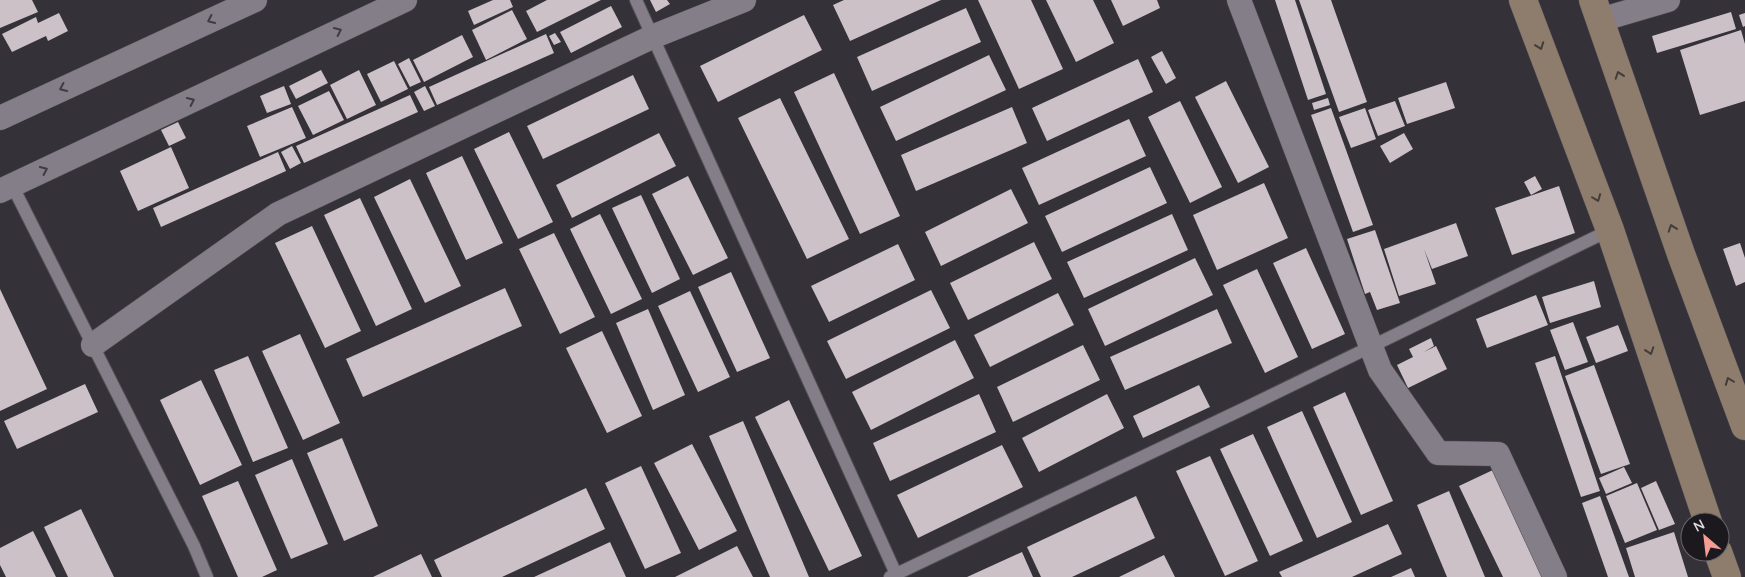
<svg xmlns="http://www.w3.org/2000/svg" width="1745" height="577" viewBox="0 0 1745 577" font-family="Quicksand,sans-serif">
<rect width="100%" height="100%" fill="#343138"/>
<!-- building -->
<path fill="#ccc1c7" d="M0,0H32L38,12L0,28Z
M493,0H510L513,7L474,25L468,11Z
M547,0H601L537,32L526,11Z
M650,0H667L670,4L656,12Z
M844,0H941L850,41L833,5Z
M978,0H1031L1063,69L1019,89Z
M1046,0H1093L1114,43L1076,62Z
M1111,0H1157L1160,8L1123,26Z
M1275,0H1295L1326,94L1308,100Z
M1299,0H1331L1367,102L1339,112Z
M611,6L622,27L571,53L560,32Z
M966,8L981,42L872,91L857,57Z
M512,10L527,39L486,60L472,30Z
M1731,12L1736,29L1657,53L1652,36Z
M59,13L68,31L48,41L46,36L12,52L2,34L36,17L38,23Z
M1745,13V26L1743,27L1739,15Z
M804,15L822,50L718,102L700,66Z
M1741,30L1745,44V101L1700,115L1680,50Z
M555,33L561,42L554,45L549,36Z
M546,34L554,53L437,105L429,87Z
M462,35L473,57L424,82L413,60Z
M1162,51L1176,78L1166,84L1151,57Z
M989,55L1006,90L896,141L880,107Z
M409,58L421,82L410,87L398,64Z
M1138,59L1153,92L1047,141L1032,108Z
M394,61L408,89L381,102L367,74Z
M321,70L328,83L296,99L289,86Z
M359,70L376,105L347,119L330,85Z
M834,73L900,216L860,234L794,92Z
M633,75L649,109L543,159L527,126Z
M1226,81L1269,167L1238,183L1195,97Z
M1446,82L1455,108L1407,124L1398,98Z
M284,86L291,104L267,113L260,96Z
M425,86L435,106L424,111L414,92Z
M329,91L344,120L313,135L298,106Z
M410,95L418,112L304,163L296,146Z
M780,98L849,239L807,259L738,118Z
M1328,98L1330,105L1314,110L1312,103Z
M1180,101L1222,187L1190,203L1148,117Z
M1395,101L1405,126L1378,136L1368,110Z
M292,107L306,138L260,157L247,126Z
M1012,107L1027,143L916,191L901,155Z
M1331,108L1373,225L1353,232L1311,115Z
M1365,108L1376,139L1351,148L1339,117Z
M1129,119L1146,156L1039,205L1022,168Z
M178,122L186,138L169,146L161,130Z
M509,132L553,222L518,239L474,149Z
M659,133L676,166L572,218L556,185Z
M1404,133L1413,149L1390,163L1380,146Z
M292,146L301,163L290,169L281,152Z
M171,147L189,188L138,211L120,171Z
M278,152L286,171L161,227L153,208Z
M462,156L503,243L466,260L426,173Z
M1150,167L1167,203L1062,252L1045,216Z
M688,176L728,258L693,275L652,194Z
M1535,176L1542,189L1531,195L1524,182Z
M410,179L461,286L425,303L374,197Z
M1264,183L1288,238L1217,270L1193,215Z
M1559,186L1575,233L1512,255L1495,208Z
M1011,189L1028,223L941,266L925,232Z
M641,195L680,279L652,293L612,208Z
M360,198L412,309L376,326L324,215Z
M600,214L642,299L611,314L570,229Z
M1172,214L1188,250L1084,298L1067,262Z
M1456,223L1468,256L1432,269L1424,249L1436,284L1399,296L1384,249Z
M312,226L361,331L325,348L275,243Z
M1375,230L1400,303L1377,310L1370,292L1365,294L1347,239Z
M554,233L595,317L560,334L519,249Z
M1034,242L1052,279L968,320L950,283Z
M1740,243L1745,258V282L1736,286L1723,249Z
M898,244L915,280L829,322L811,286Z
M1306,248L1345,334L1312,349L1273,263Z
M1195,258L1213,295L1105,346L1088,309Z
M1257,269L1298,357L1265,373L1223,285Z
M731,272L770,358L737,372L698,287Z
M1594,281L1601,307L1550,323L1542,297Z
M505,288L522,326L363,397L346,359Z
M0,289L47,389L0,411Z
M931,290L950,328L846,379L827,341Z
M690,291L730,377L698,392L658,306Z
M1058,293L1074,325L990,367L974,335Z
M1536,295L1548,325L1487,348L1476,319Z
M648,309L685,395L653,410L616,323Z
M1217,309L1232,343L1125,390L1110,357Z
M1573,322L1588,362L1565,370L1550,330Z
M1618,325L1628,351L1596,363L1586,337Z
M602,331L642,416L607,433L566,348Z
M300,334L340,423L303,440L262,351Z
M1431,338L1434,346L1424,352L1436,346L1447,369L1408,388L1397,365L1413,357L1409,349Z
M955,340L974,378L871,430L852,392Z
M1083,345L1100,380L1013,422L997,387Z
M248,356L288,448L253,462L214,370Z
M1555,356L1600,491L1581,497L1535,363Z
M1594,365L1630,464L1601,474L1565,376Z
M201,380L242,465L200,485L160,400Z
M85,384L98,412L17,449L4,421Z
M1199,385L1210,407L1143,438L1133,416Z
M1345,392L1393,501L1361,515L1313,407Z
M979,394L996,432L890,481L873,443Z
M1107,394L1124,428L1039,472L1022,438Z
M789,400L862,556L829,571L755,417Z
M1302,411L1352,522L1317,538L1267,427Z
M743,421L809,577H770L709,436Z
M1253,434L1303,541L1270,556L1220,449Z
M342,438L378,526L344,541L307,453Z
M692,444L737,531L699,550L654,463Z
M1002,445L1023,487L918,538L897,495Z
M1210,456L1258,561L1225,576L1176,471Z
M292,459L328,544L291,559L255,475Z
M641,466L681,553L645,569L605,483Z
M1624,467L1632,483L1606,494L1599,478Z
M1495,469L1546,575L1541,577H1503L1459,486Z
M238,481L277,570L262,577H238L202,496Z
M1656,481L1675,524L1659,530L1641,488Z
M1637,483L1657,530L1625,543L1606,496Z
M586,488L605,529L502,577H442L434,560Z
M1449,491L1485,577H1447L1417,505Z
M1136,496L1155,538L1072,577H1041L1027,547Z
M1600,496L1629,577H1608L1582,503Z
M81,509L114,577H68L44,527Z
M1388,524L1402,554L1352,577H1282L1279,572Z
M33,531L56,577H6L0,565V548Z
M1674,532L1688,577H1635L1626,548Z
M610,542L626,577H534Z
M737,546L753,577H675Z
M1022,552L1033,577H967Z
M421,554L432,577H373Z
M1164,555L1175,577H1119Z
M1411,568L1415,577H1391Z"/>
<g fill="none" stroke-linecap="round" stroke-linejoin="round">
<!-- lane casing -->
<g stroke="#524f56" stroke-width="14">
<path id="lane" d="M636,0L896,574
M12,185L194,546L207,577
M890,577L1243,409L1610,230"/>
</g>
<!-- street casing -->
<g stroke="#524f56" stroke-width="25">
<path id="street" d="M1239,0L1380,370L1438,453L1498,454L1555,577
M1600,20L1668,0
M0,118L255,0
M0,191L405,0
M93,345L278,214L652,37L744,0"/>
</g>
<!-- secondary casing -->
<g stroke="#524f56" stroke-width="29">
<path id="secondary" d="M1523,0L1610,230L1708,522
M1593,0L1681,254L1745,426
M1718,552L1727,577"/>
</g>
<!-- lane -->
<use href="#lane" stroke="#837e87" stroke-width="12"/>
<!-- street -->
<use href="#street" stroke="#837e87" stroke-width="24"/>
<!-- secondary -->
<use href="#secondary" stroke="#8e7d6d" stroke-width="28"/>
</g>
<!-- one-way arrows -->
<defs><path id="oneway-chevron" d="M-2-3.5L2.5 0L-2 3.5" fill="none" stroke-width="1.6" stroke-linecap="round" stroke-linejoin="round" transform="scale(1.25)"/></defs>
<g stroke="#3f3c42">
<use href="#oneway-chevron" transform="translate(211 20) rotate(155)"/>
<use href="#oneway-chevron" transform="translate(338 31) rotate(-25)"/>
<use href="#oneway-chevron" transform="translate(63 88) rotate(155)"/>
<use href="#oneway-chevron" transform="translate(191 101) rotate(-25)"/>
<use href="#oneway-chevron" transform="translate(44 170) rotate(-25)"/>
</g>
<g stroke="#433c39">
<use href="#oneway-chevron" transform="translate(1540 46) rotate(70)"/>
<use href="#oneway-chevron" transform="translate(1619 75) rotate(-109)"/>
<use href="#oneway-chevron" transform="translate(1597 198) rotate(69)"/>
<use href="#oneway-chevron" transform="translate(1672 228) rotate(-109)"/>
<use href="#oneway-chevron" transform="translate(1650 351) rotate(71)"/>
<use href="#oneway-chevron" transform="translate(1729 381) rotate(-111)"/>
</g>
<!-- north arrow -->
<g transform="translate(1705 537) rotate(332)"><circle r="24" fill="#1b191d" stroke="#69676b"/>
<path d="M0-4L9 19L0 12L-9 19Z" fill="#f59c93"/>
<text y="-8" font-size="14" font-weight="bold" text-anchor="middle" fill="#dddbe0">N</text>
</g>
</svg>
